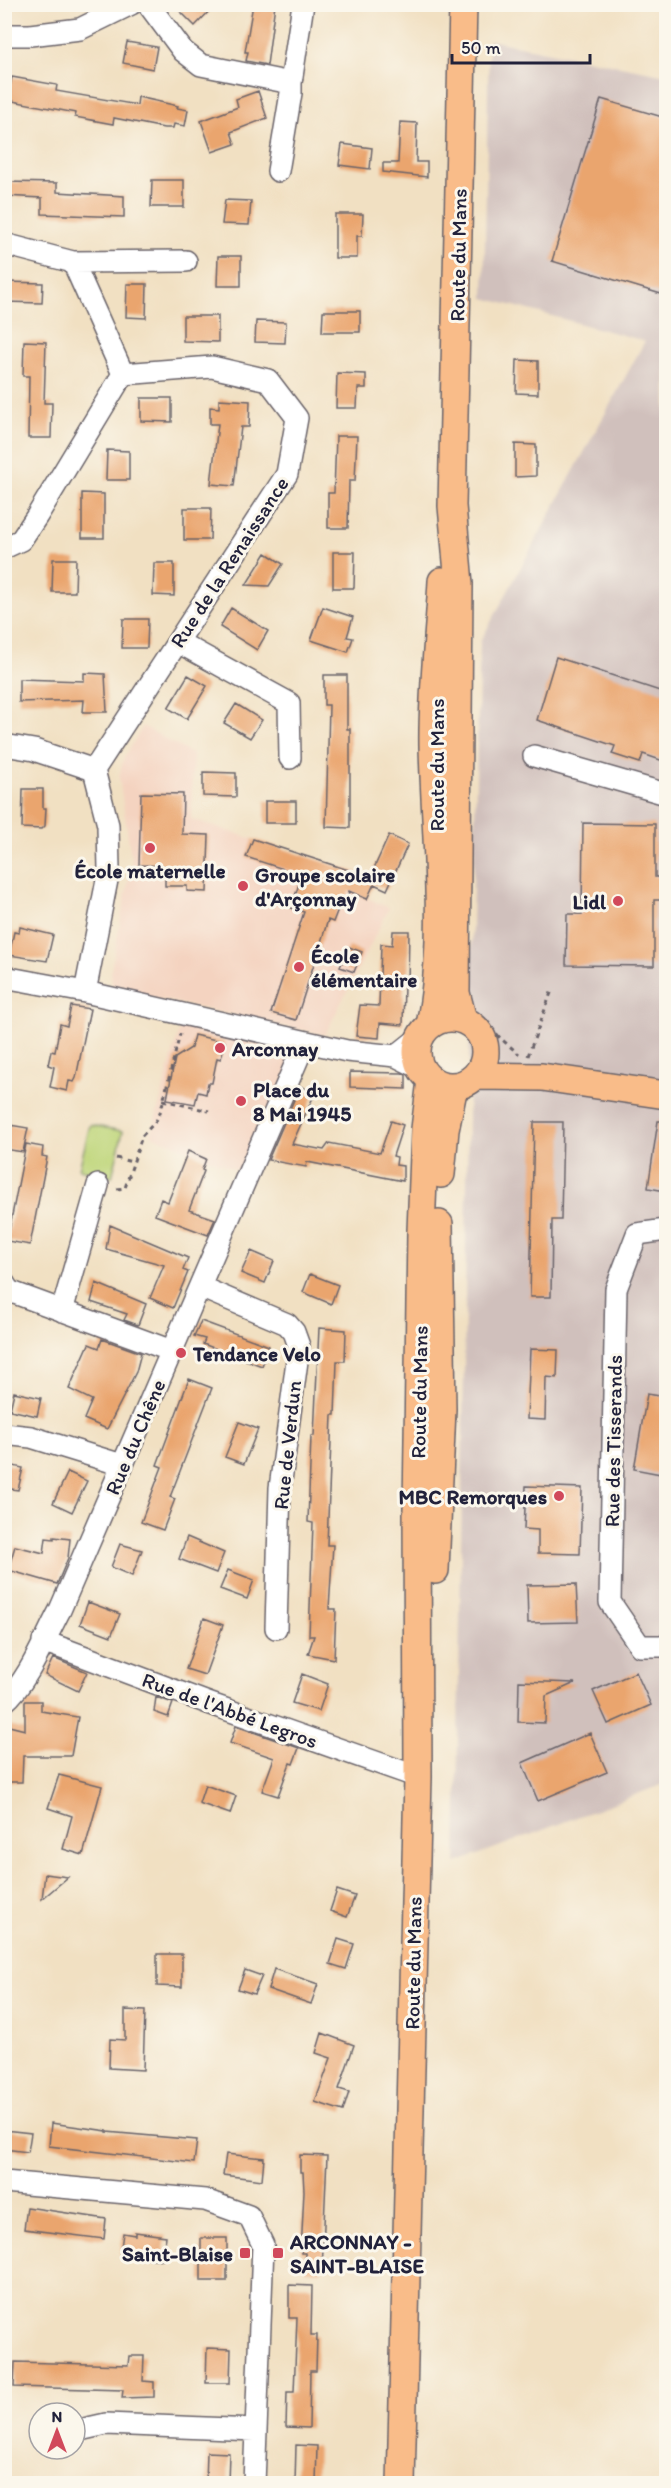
<svg xmlns="http://www.w3.org/2000/svg" width="671" height="2488" viewBox="0 0 671 2488" font-family="Itim,sans-serif">
<rect width="100%" height="100%" fill="#fbf7ec"/>
<filter id="ink" filterUnits="userSpaceOnUse"><feTurbulence type="fractalNoise" baseFrequency=".0167" numOctaves="2"/><feDisplacementMap in="SourceGraphic" scale="12" xChannelSelector="R" yChannelSelector="G"/><feConvolveMatrix kernelMatrix="1 2 1 2 8 2 1 2 1" color-interpolation-filters="sRGB"/></filter>
<filter id="wash" filterUnits="userSpaceOnUse"><feTurbulence type="fractalNoise" baseFrequency=".008" numOctaves="4" result="noise"/><feDisplacementMap in="SourceGraphic" scale="24" xChannelSelector="R" yChannelSelector="G"/><feGaussianBlur stdDeviation="1.35" result="paint"/><feColorMatrix in="noise" values="0 0 0 0 0 0 0 0 0 0 0 0 0 0 0 0 0 1.4 0 .05"/><feComposite in="paint" operator="in"/></filter>
<g filter="url(#wash)">
<rect width="100%" height="100%" fill="#f1e0c2"/>
<!-- built -->
<path fill="#f4d3c0" d="M143,726L193,755L191,819L365,875L356,893L389,908L325,1035L121,991L112,985L111,971L132,863L119,777L124,758Z
M182,1020L299,1045L242,1172L151,1135Z"/>
<!-- industrial -->
<path fill="#d0c0bc" d="M489,40L666,75V1783L456,1863L470,995L480,642L645,341L484,298Z"/>
<!-- green -->
<path fill="#bfd67a" stroke="#707c5a" stroke-width="1.5" d="M90,1125L123,1131L112,1177L79,1169Z"/>
<g id="blocks">
<!-- building -->
<path fill="#eaa56e" d="M173,4H216L195,26Z
M253,4H275L267,65L246,61L248,52H245Z
M127,42L157,47L153,69L123,63Z
M12,77L57,85L56,91L137,105L138,97L178,106L177,108L188,110L185,126L174,124L173,128H164L114,118L113,124L75,117L76,113L7,100Z
M258,91L267,118L231,132L235,144L212,152L201,121L238,107L236,99Z
M601,99L666,118V276L661,294L552,261Z
M400,122L417,123L416,162H427V177L383,172V163H398Z
M342,144L372,148L370,169L339,165Z
M152,180H184V207H151Z
M4,182L57,183V192L124,196V217L42,214V198L4,196Z
M225,200L251,201L249,225L222,224Z
M335,214H363L362,236H357V258H335Z
M218,256H241V286H217Z
M5,282L43,283L42,303L5,302Z
M127,284H147L146,318L126,317Z
M323,311H360V332H322Z
M183,316H218V342L183,341Z
M256,321L286,322L285,343L255,342Z
M24,341L46,342L44,403H52L51,438H28L29,376H23Z
M517,360L538,361V394L516,393Z
M337,373L366,374V388H358L357,408H336Z
M141,398H172V422L141,421Z
M219,399L250,401L249,427H241L234,486L211,484L218,424H210V407L219,408Z
M336,436H357L355,481H349L348,528H328V493H334Z
M515,444L536,445V476L515,477Z
M107,450L129,451V480H106Z
M82,493L104,494V538H82Z
M184,508H211L210,540H184Z
M333,552H355L354,588H333Z
M266,553L283,564L269,586L246,585Z
M53,559H76L75,592H52Z
M154,563H174V596L153,595Z
M323,607L353,617L347,637L353,638L348,652L311,640Z
M231,608L268,631L257,650L220,627Z
M123,619H148L147,648H122Z
M556,657L666,693V762L643,754L640,763L612,754L615,746L537,720Z
M84,673L105,674L107,712H83L84,700L19,702V679L84,681Z
M188,675L207,686L187,719L168,708Z
M324,675H347V729H350V828L326,827L329,705H324Z
M236,704L262,720L250,738L224,723Z
M203,772L236,773V797L203,796Z
M23,789H43V808H46L45,826L42,829L22,828Z
M141,793L183,794L182,834L209,835L207,892L187,891V886H165V866L139,865Z
M265,801H296V823H265Z
M583,823L655,824V877H666V900H654V966L566,965L567,914H582Z
M389,835L408,844L387,890L374,884L367,899L349,891L346,902L340,904L333,922L328,920L296,1020L271,1013L304,912L291,908L302,875L246,857L253,839L370,877Z
M20,927L53,935L47,961L9,955L14,932L19,933Z
M393,931H409L408,985H404L403,1025L380,1023L379,1038L356,1036L360,1005L379,1006L381,944L392,945Z
M349,947L362,952L354,972L340,967Z
M71,1006L90,1009L76,1078L74,1082L69,1081L67,1091L50,1087L54,1067L48,1065L51,1051L55,1052L60,1024L67,1026Z
M194,1035L225,1042L221,1059L217,1058L212,1083H208L206,1094L198,1092L195,1104L167,1099L175,1058L191,1048Z
M350,1072L402,1073L406,1075V1089L350,1087Z
M300,1086L315,1093L292,1144L324,1150L329,1143L380,1153L391,1121L403,1125L393,1156L397,1157L396,1165L403,1166V1181L307,1162L306,1167L268,1160Z
M658,1121H666V1191L648,1188Z
M534,1122H563L561,1220H552L551,1297H530Z
M4,1124L28,1128L23,1152L4,1149Z
M26,1144L43,1147L42,1156L47,1157L30,1245L7,1241Z
M188,1151L206,1159L202,1170L204,1171L189,1210L215,1219L208,1235L155,1215L161,1199L168,1202Z
M110,1225L188,1258L183,1270L188,1272L173,1308L150,1298L164,1265L106,1249Z
M251,1251L274,1261L265,1283L241,1273Z
M310,1274L338,1285L331,1304L303,1292Z
M96,1283L146,1304L138,1325L124,1320L127,1314L91,1302Z
M201,1321L269,1346L262,1366L203,1344L205,1339L194,1336Z
M319,1328L346,1330L345,1361H337L335,1415H332L327,1545H333L329,1609H336L334,1659L308,1654L314,1636H309L313,1523L308,1522L311,1436H314Z
M102,1339L141,1353L136,1372L107,1429L84,1419L92,1400L69,1389L89,1344L99,1348Z
M530,1349L558,1350L557,1378L546,1377L545,1420L527,1419Z
M189,1379L212,1388L170,1497L175,1499L163,1530L141,1522L162,1467L157,1465Z
M14,1392L41,1398L37,1416L10,1410Z
M647,1394L666,1397V1475L634,1469Z
M239,1422L258,1429L244,1464L225,1457Z
M4,1464L23,1468L18,1490L4,1488Z
M68,1472L87,1481L72,1512L53,1503Z
M526,1486L582,1488L580,1554L538,1553V1530L524,1529Z
M54,1537L70,1539L68,1558L57,1584L8,1570L15,1546L44,1553L46,1538L54,1539Z
M187,1537L224,1553L216,1573L179,1559Z
M120,1544L142,1550L132,1576L111,1567Z
M228,1570L254,1580L247,1599L220,1589Z
M576,1584L578,1622L528,1623L527,1585Z
M88,1602L120,1614L111,1636L80,1624Z
M204,1618L223,1625L205,1675L186,1669Z
M53,1658L87,1672L78,1691L45,1675Z
M636,1672L651,1705L608,1724L593,1691Z
M302,1674L328,1684L319,1711L292,1703Z
M519,1681L575,1683L546,1696L545,1723L518,1722Z
M156,1697L173,1703L168,1717L154,1712Z
M25,1701H41V1711L78,1717L71,1756H23L22,1782H4V1744L9,1726L25,1730Z
M236,1726L299,1748L293,1764L290,1763L278,1796L262,1791L274,1758L230,1743Z
M590,1733L607,1772L538,1801L522,1763Z
M59,1775L102,1786L83,1855L63,1849L72,1816L48,1808Z
M205,1785L236,1796L230,1814L199,1803Z
M45,1874L68,1877L42,1899Z
M337,1890L355,1896L347,1917L330,1911Z
M338,1939L354,1944L346,1969L330,1964Z
M157,1954H182V1987L157,1986Z
M274,1969L318,1984L311,2004L268,1989Z
M245,1970L262,1976L254,1994L238,1989Z
M125,2010L145,2011L143,2070L109,2068L110,2039L125,2040Z
M322,2033L354,2045L339,2089L349,2092L343,2111L315,2102L331,2058L316,2053Z
M51,2123L107,2131V2132L197,2140L194,2163L49,2146Z
M4,2130L31,2133L28,2152L4,2149Z
M226,2154L264,2158L262,2180L223,2175Z
M300,2155L327,2156L322,2271L305,2270V2253H301L304,2191L303,2172H300Z
M27,2207L106,2219L104,2239L24,2229Z
M135,2232L166,2236L163,2260L120,2255L123,2233L135,2235Z
M201,2238H227V2281H201Z
M289,2285L312,2286L311,2335H317L316,2371H310L309,2428L286,2427L287,2392H294L297,2318H289Z
M207,2348L231,2349L230,2383H206Z
M129,2356H144L143,2381L154,2382V2397L122,2398L123,2390L14,2387L15,2362L128,2365Z
M296,2445L317,2446L316,2484H295Z
M207,2452L229,2453L228,2484H206Z"/>
</g>
</g>
<g filter="url(#ink)">
<use href="#blocks" fill-opacity="0" stroke="#6a646a" stroke-width="1.5"/>
<g fill="none" stroke-linecap="round" stroke-linejoin="round">
<!-- minor casing -->
<g stroke="#6a646a" stroke-width="24">
<path id="minor" d="M148,4L183,51L201,65L291,83
M4,35H30L80,29L131,4
M278,171L291,93V83L303,4
M4,244L73,262L186,261
M4,548L21,540L37,516L123,374L73,262
M178,642L289,703L290,758
M4,745L34,750L94,770L108,825L109,870L85,992
M534,756L666,794
M94,770L287,474L297,418L268,380L212,367L123,374
M4,977L85,992L347,1051L396,1056L420,1068
M396,1056L421,1036
M666,1230L637,1234L616,1289L610,1602L640,1646H666
M4,1283L9,1291L172,1351
M200,1287L287,1324L294,1332L299,1346L280,1488L276,1628
M62,1311L98,1185
M4,1434L31,1437L122,1465
M43,1641L208,1703L418,1777
M4,1702C28,1682 45,1638 60,1610L305,1042
M4,2182L205,2200L249,2216L263,2245L254,2484
M75,2431L106,2424L255,2430"/>
</g>
<!-- major casing -->
<g stroke="#6a646a" stroke-width="30">
<path id="major" d="M417 1052a34 34 0 1 1 68 0a34 34 0 1 1-68 0Z
M463,1020L456,993L459,584L452,506L463,4
M430,1025C448,934 435,839 433,746C432,692 439,636 442,581
M476,1076L542,1077L666,1095
M441,1174L445,1130L454,1086
M435,1570L442,1409L439,1224
M401,2484L418,1777L417,1509L421,1231L425,1129L431,1080"/>
</g>
<!-- path -->
<path stroke="#6a646a" stroke-width="3" stroke-dasharray="4.5 4.5" stroke-linecap="butt" d="M486,1020L500,1038L519,1054
M528,1056L552,990
M163,1100L209,1111
M116,1158L132,1162
M117,1189L125,1188L142,1136L156,1121L161,1110L180,1034"/>
<!-- minor -->
<use href="#minor" stroke="#fff" stroke-width="21"/>
<!-- major -->
<use href="#major" stroke="#f9bc89" stroke-width="27"/>
</g>
</g>
<!-- markers -->
<g fill="#d1495b" stroke="#fbf7ec" stroke-width="2">
<circle cx="150" cy="848" r="6"/>
<circle cx="243" cy="886" r="6"/>
<circle cx="618" cy="901" r="6"/>
<circle cx="299" cy="967" r="6"/>
<circle cx="220" cy="1048" r="6"/>
<circle cx="241" cy="1101" r="6"/>
<circle cx="181" cy="1353" r="6"/>
<circle cx="559" cy="1496" r="6"/>
<rect x="239" y="2247" width="12" height="12" rx="3"/>
<rect x="272" y="2247" width="12" height="12" rx="3"/>
</g>
<g text-anchor="middle" dominant-baseline="central" stroke-width="6" stroke-linejoin="round" paint-order="stroke">
<!-- street labels -->
<g font-size="21" fill="#22223b" stroke="#fbf7ec">
<text transform="translate(458 255) rotate(-89)">Route du Mans</text>
<text transform="translate(229 562) rotate(-57)">Rue de la Renaissance</text>
<text transform="translate(436 765) rotate(-90)">Route du Mans</text>
<text transform="translate(419 1392) rotate(-89)">Route du Mans</text>
<text transform="translate(135 1437) rotate(-67)">Rue du Chêne</text>
<text transform="translate(613 1441) rotate(-89)">Rue des Tisserands</text>
<text transform="translate(287 1445) rotate(-84)">Rue de Verdun</text>
<text transform="translate(230 1710) rotate(20)">Rue de l'Abbé Legros</text>
<text transform="translate(413 1963) rotate(-89)">Route du Mans</text>
</g>
<!-- poi labels -->
<g font-size="21" font-weight="bold" fill="#22223b" stroke="#fbf7ec" text-anchor="start">
<text x="150" y="870" text-anchor="middle">École maternelle</text>
<text x="255" y="874">Groupe scolaire<tspan x="255" dy="24">d'Arçonnay</tspan></text>
<text x="606" y="901" text-anchor="end">Lidl</text>
<text x="311" y="955">École<tspan x="311" dy="24">élémentaire</tspan></text>
<text x="232" y="1048">Arconnay</text>
<text x="253" y="1089">Place du<tspan x="253" dy="24">8 Mai 1945</tspan></text>
<text x="193" y="1353">Tendance Velo</text>
<text x="547" y="1496" text-anchor="end">MBC Remorques</text>
<text x="290" y="2241">ARCONNAY -<tspan x="290" dy="24">SAINT-BLAISE</tspan></text>
<text x="233" y="2253" text-anchor="end">Saint-Blaise</text>
</g>
</g>
<!-- margin -->
<rect width="671" height="2488" fill="none" stroke="#fbf7ec" stroke-width="24"/>
<!-- north arrow -->
<g transform="translate(57 2431)"><circle r="28" fill="#fbf7ec" stroke="#a4a2a5" stroke-width="1.5"/>
<path d="M0-4.5L10 22L0 15L-10 22Z" fill="#d1495b"/>
<text y="-9" font-size="16" font-weight="bold" text-anchor="middle" fill="#22223b">N</text>
</g>
<!-- scale -->
<path d="M452 54v9h138v-9" fill="none" stroke="#22223b" stroke-width="3"/>
<text x="461" y="54" font-size="18" fill="#22223b" stroke="#fbf7ec" stroke-width="4.5" paint-order="stroke">50 m</text>
</svg>
